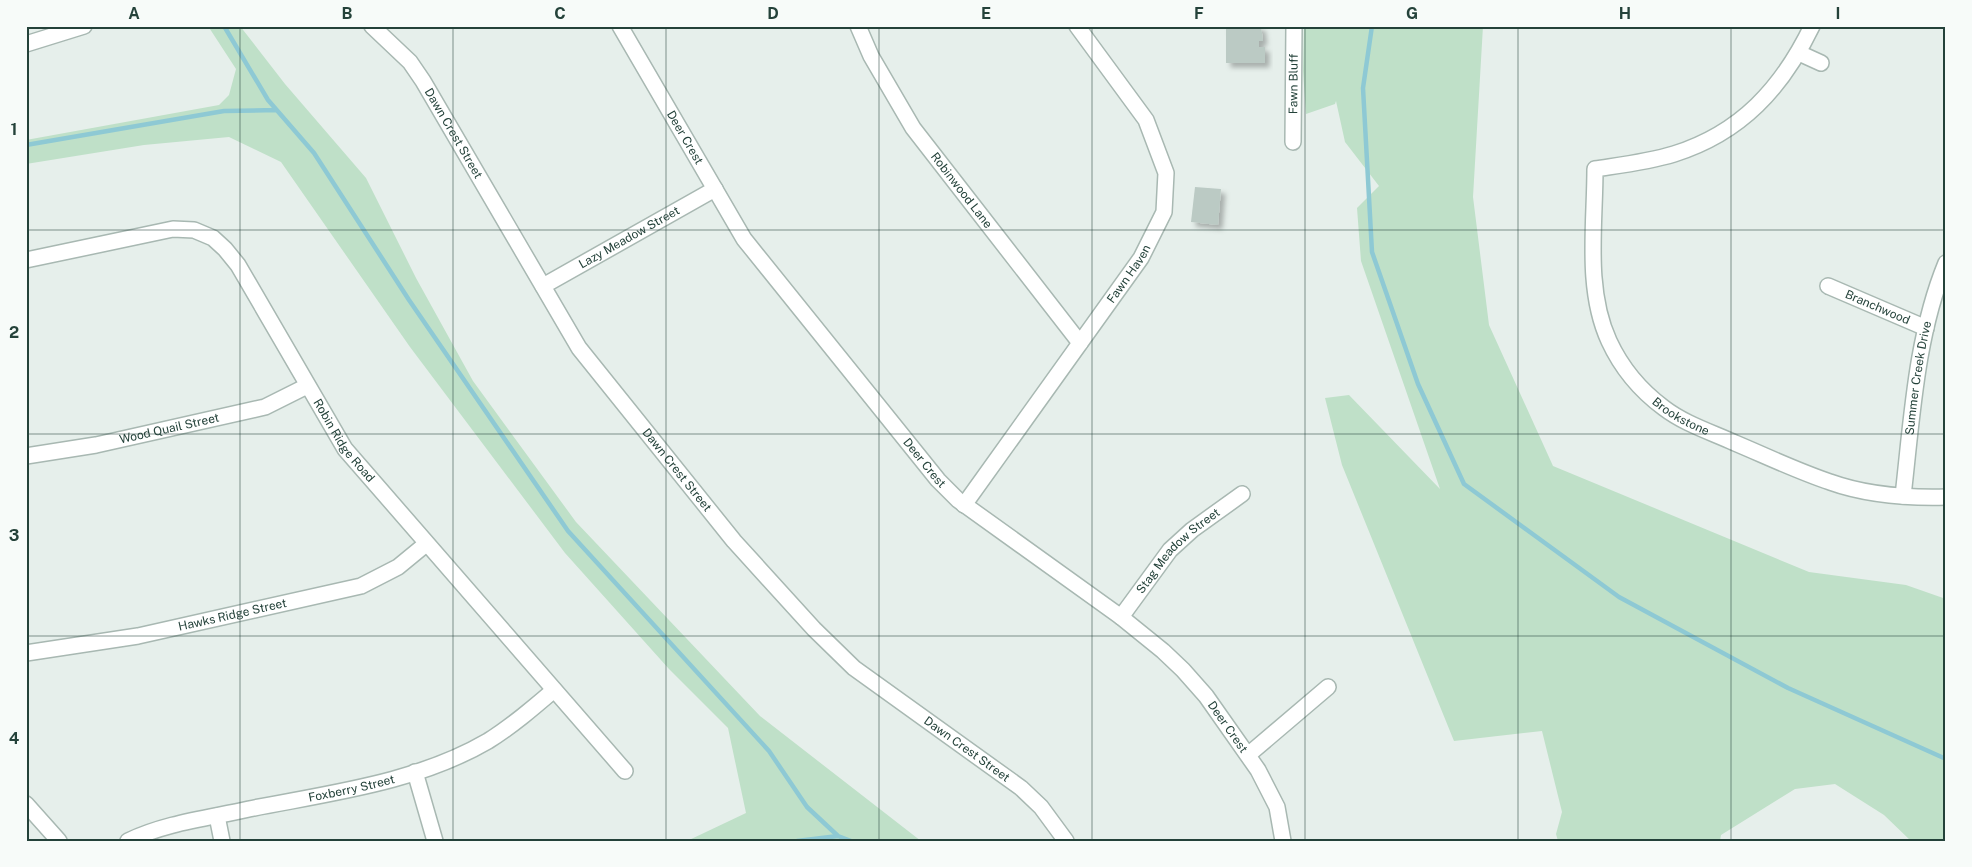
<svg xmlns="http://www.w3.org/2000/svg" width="1972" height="867" viewBox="0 0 1972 867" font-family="'Public Sans',sans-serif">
<defs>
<filter id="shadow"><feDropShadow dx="4.5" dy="4.5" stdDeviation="2.5" flood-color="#0004"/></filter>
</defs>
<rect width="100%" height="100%" fill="#e6efeb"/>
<!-- green -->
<path fill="#bfe0c8" d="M208,26H240L285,84L366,178L416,278L473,381L576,522L760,716L921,841H687L746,813L728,728L669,669L565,553L410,347L281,162L229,137L144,145L26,164V140L219,105L229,95L236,69Z
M1304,26H1483L1473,197L1489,325L1553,466L1809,572L1906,585L1946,599V841H1911L1884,815L1835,784L1795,789L1721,835L1720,841H1558L1556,834L1562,812L1542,731L1454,741L1342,465L1325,398L1349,395L1440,489L1361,261L1357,208L1379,186L1345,142L1336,101L1335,104L1306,114L1303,71Z"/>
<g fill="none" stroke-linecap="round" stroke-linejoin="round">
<!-- stream -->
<path stroke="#8ec9d4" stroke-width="4.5" d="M224,26L268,100L314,153L409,300L568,531L769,751L807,807L838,836
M1372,26L1363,88L1372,252L1418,384L1464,484L1619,597L1788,688L1946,759
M26,145L224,111L276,110
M797,841L838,836L851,841"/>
</g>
<!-- building -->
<path fill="#bbcac4" filter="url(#shadow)" d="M1224,26H1261L1263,41H1259V47H1265V63H1226V28Z
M1195,187L1221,189L1218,225L1191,222Z"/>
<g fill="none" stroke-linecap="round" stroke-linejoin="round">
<!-- minor casing -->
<g stroke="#a8b8b2" stroke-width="18">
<g id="minor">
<path id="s1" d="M372,26L410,62L423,81L579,348L734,541L814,629L854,668L1021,788L1041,807L1066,841"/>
<path id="s2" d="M620,26L744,239L938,480L958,500L1121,617L1163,651L1183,670L1206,696L1258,770L1277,807L1283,841"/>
<path id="s3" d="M858,26L871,56L913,128L1080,343"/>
<path id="s4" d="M1812,26C1782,88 1741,133 1674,154C1648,162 1621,165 1595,169C1595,225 1585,289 1609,341C1621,367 1641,391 1664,408C1685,424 1711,432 1735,443C1766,456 1797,471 1830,482C1866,495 1908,498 1946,497"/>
<path d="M26,44L84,26"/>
<path d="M1799,53L1821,63"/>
<path id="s5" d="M1293,142L1294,26"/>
<path id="s6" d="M26,260L173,229L194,230L213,238L225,249L238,265L345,449L625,771"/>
<path id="s7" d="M543,286L715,189"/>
<path id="s8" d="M1828,286L1926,328"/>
<path id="s9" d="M26,456L96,445L265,407L307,386"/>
<path id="s10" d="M1903,496C1912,418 1916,336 1946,263"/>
<path id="s11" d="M964,505L1141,258L1164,212L1166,173L1146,120L1077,26"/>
<path id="s12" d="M1121,617L1170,550L1192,530L1242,494"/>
<path id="s13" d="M26,653L138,636L361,586L398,567L426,544"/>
<path d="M1248,755L1328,687"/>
<path d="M415,772L435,841"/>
<path d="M26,804L59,841"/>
<path d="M217,816L222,841"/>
<path id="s14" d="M128,841C165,823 209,818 249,809C329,793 416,783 488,741C512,726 533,708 554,690"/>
</g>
</g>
<!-- minor -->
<use href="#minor" stroke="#fff" stroke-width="15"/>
</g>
<!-- grid -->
<path fill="none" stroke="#24423a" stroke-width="1" stroke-opacity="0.55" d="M240,26V841M453,26V841M666,26V841M879,26V841M1092,26V841M1305,26V841M1518,26V841M1731,26V841M26,230H1946M26,434H1946M26,636H1946"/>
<g text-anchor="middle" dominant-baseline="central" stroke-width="4" stroke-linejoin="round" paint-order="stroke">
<!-- street labels -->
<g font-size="12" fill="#24423a" stroke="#f7fbf9">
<text stroke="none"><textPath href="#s5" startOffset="58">Fawn Bluff</textPath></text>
<text stroke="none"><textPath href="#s1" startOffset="136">Dawn Crest Street</textPath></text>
<text stroke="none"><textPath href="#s2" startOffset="129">Deer Crest</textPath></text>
<text stroke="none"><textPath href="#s3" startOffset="195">Robinwood Lane</textPath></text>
<text stroke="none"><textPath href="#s7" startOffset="99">Lazy Meadow Street</textPath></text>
<text stroke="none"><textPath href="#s11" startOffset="284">Fawn Haven</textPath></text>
<text stroke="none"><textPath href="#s8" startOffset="54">Branchwood</textPath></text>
<text stroke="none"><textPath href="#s10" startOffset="119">Summer Creek Drive</textPath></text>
<text stroke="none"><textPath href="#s4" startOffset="555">Brookstone</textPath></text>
<text stroke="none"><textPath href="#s9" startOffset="146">Wood Quail Street</textPath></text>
<text stroke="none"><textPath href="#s6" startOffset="434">Robin Ridge Road</textPath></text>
<text stroke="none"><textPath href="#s2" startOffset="534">Deer Crest</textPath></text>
<text stroke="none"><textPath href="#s1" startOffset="541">Dawn Crest Street</textPath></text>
<text stroke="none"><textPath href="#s12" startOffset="88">Stag Meadow Street</textPath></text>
<text stroke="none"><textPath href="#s13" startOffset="210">Hawks Ridge Street</textPath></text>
<text stroke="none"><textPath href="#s2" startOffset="939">Deer Crest</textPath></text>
<text stroke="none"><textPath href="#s1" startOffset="946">Dawn Crest Street</textPath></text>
<text stroke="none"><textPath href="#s14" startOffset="230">Foxberry Street</textPath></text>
</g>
</g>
<!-- border -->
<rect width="1972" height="867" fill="none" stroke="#f7fbf9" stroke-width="55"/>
<rect x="28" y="28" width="1916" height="812" fill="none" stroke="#24423a" stroke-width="2"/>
<g font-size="16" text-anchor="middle" font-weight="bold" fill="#24423a">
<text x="134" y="19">A</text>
<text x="347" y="19">B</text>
<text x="560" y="19">C</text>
<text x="773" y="19">D</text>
<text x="986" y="19">E</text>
<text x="1199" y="19">F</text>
<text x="1412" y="19">G</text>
<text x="1625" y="19">H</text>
<text x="1838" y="19">I</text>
<text x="14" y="135">1</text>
<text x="14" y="338">2</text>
<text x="14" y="541">3</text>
<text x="14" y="744">4</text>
</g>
</svg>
